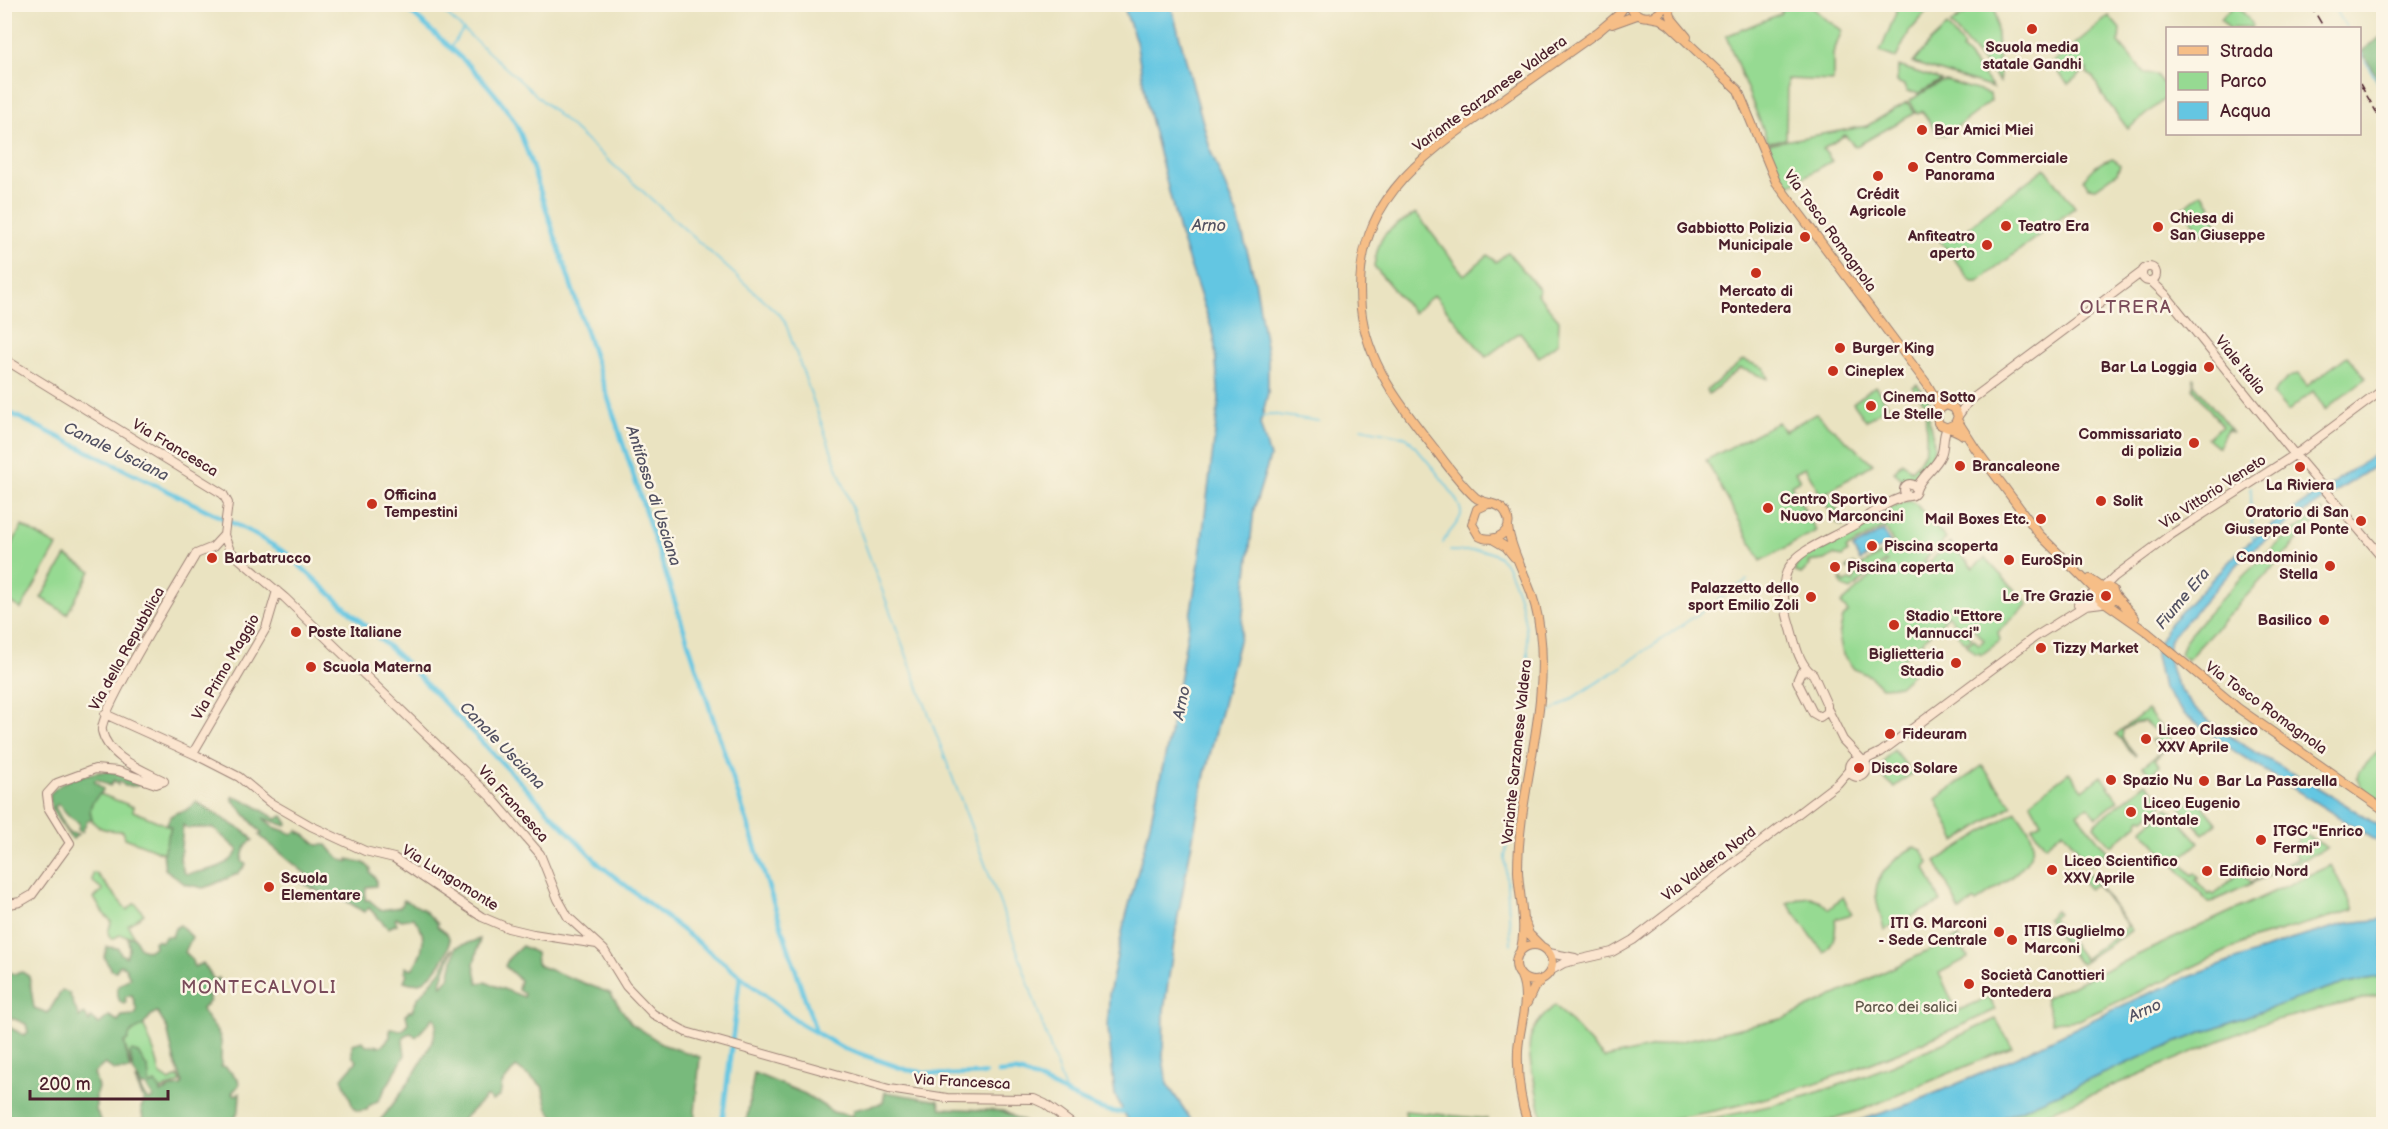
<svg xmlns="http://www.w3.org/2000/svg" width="2388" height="1129" viewBox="0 0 2388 1129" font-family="'Balsamiq Sans',sans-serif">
<rect width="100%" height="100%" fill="#fcf5e5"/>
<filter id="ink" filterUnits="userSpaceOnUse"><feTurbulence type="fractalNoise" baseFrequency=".0167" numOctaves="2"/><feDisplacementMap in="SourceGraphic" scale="12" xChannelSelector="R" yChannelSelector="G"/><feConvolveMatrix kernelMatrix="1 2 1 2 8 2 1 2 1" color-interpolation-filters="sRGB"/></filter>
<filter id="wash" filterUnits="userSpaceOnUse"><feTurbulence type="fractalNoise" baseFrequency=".008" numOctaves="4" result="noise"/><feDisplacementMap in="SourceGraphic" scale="24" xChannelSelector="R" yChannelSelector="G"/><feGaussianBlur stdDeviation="1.35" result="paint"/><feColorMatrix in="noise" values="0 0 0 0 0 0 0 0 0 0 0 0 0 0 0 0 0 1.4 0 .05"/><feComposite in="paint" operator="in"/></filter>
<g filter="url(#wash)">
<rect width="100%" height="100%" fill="#eae3c1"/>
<!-- green -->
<path fill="#96da92" stroke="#707c5e" stroke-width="1.5" d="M1784,4L1810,5L1825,19L1842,30L1833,54V81L1787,79L1786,139L1768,142L1726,36L1780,14Z
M1895,5H1929L1931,7L1909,32L1896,58L1880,52L1896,13Z
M1979,5H1995L2000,82L1950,24Z
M2235,5H2238L2253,26L2250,28H2229L2220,19Z
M2109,16L2120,29L2119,43L2145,74L2157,75L2167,88V97L2128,129L2100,92L2094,78L2087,73V69L2068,84L2051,64Z
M1947,26L1964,47L1962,49L1993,88L1913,63L1930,42Z
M1898,66L1941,80L1920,93L1907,92L1904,85L1897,82Z
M1946,81L1990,94L1991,101L1946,135L1938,134L1922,111L1917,113L1909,101L1940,82Z
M1907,102L1915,113L1855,147L1845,135L1823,149L1832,161L1788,186L1778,170L1767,144L1867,126Z
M2113,158L2120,165L2117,173L2096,188L2088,187L2084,180C2088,170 2103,160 2113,158Z
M2045,168L2075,207L1986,276L1978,282H1972L1937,237L1955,240L1958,238L1984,214Z
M2202,193L2212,207L2209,210L2217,221L2202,234L2183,208Z
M1416,213L1464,275L1488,255L1496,262L1508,252L1540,290L1537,294L1559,320L1558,343L1539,357L1520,332L1486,357L1434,295L1413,313L1374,266C1380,229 1387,232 1416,213Z
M2347,356L2366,378L2325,410L2313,391L2288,411L2273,394C2280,386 2287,376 2298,374L2307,386Z
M1743,360L1764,368L1768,379L1740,368L1709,394L1707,390Z
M2194,377V384L2233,432L2227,429L2218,447L2207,438L2222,426L2193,388Z
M1917,384L1932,404C1931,408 1929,413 1929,418C1931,440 1942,447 1923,468C1917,475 1912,478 1903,480L1894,472L1902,462L1911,470C1935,450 1923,432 1926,405L1913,387Z
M1875,386L1888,405L1866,421L1853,403Z
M1816,414L1873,464L1827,492L1846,525L1842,526L1836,522L1805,467L1795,472L1800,480L1791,485L1816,531L1761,561L1706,460L1778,422L1784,431Z
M1910,501L1916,504L1946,539L1923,561L1928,563L1950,543L1973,568L1985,558L2028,604L1998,632L2000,641L1981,655L1979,653L1976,654L1967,645L1974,639L1979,645L1984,640L1973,628L1968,633L1972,638L1966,643L1957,634L1960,629L1947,615L1942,623L1899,663L1904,670L1913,662L1918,669L1899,686L1881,687L1870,676L1854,669L1843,655L1839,636L1843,617L1848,612L1841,604L1887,562L1885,561L1851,590L1843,587L1840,580L1842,579L1845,584L1850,580L1853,582L1858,572L1847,569V567L1854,564L1857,568L1895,546L1885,527L1846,549L1848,552L1842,557L1833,555L1825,560L1809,562L1810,565L1801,574L1794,571L1798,563L1806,555L1900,503Z
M2322,510L2324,512L2187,660L2180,654L2184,642L2190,634C2229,588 2272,544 2322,510Z
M22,526L57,546L21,609L5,599V557Z
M66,556L91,571L67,614L41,598Z
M2147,710L2175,745L2169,746L2155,759L2159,765L2152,775L2143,766L2161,752L2151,740L2159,739V733L2157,730H2154L2144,721L2135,723L2123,730L2122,738L2136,755L2135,756L2116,734Z
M2381,748L2384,751L2383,804L2361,787L2357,779L2360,771Z
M1894,750L1912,773L1894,787C1877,776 1879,762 1894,750Z
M1982,766L2012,805L1956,841L1936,799Z
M2069,772L2083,790L2101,776L2118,800L2097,817L2088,806L2077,814L2107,851L2090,865L2063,831L2045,846L2032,827L2041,822L2030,802Z
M2146,783L2164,801L2163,804L2145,819L2141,818L2138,824L2113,845H2110L2094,826L2095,824Z
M100,794L134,807L133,811L171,827L163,853L125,838L123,831C116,831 106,831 99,827C85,819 89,802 100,794Z
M2195,796L2217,823L2203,834L2181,808Z
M2168,808L2199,842L2179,860L2192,875L2195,873L2199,877L2196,880L2209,895L2211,893L2214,895L2241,871L2251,882L2298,858L2290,847L2299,840V836L2294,828L2328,848L2209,903L2142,830Z
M2016,811C2022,820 2031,830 2033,841C2036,866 1994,889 1976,902L1974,900L1960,911L1936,861Z
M1914,847L1922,850L1929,863L1925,868L1941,902L1884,930C1882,918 1876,905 1876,893C1875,874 1899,855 1914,847Z
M2331,865L2354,910L2250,940L2079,1020L2052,1022L2045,998Z
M93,873H96L127,910L135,903L144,914L128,925L134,937L120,935L112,939C104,931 111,930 111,921L103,913L94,898L103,890L92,881Z
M2089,873L2132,930L2081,963L2078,962L2047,919L2055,910L2058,913L2052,918L2084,959L2128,926L2096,884L2089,889L2081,879Z
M1811,897L1820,901L1829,909L1843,897L1852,914L1835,919C1837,933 1834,944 1824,953L1787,903L1801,898Z
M1958,937L1968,958L1939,973L1957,1011L1989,997L1995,1010C1879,1064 1759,1111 1631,1124C1602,1127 1572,1125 1544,1124C1540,1111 1538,1097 1535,1084C1526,1045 1524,1033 1555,1005L1604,1058L1786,1018Z
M2383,976V992L2379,995L2260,1024L2021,1124H1989L2157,1050L2233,1021L2337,985Z
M1996,1019L2012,1047L1862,1110L1816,1124H1680C1724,1117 1767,1108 1809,1095C1874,1075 1935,1047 1996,1019Z
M143,1023L156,1057L160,1074L170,1081L178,1076L181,1082L161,1090L157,1085L150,1087L145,1067L138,1053H130L133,1070L131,1067L124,1041L128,1040L129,1035Z
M1405,1111L1487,1119V1124H1407Z"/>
<!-- forest -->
<path fill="#78ba7c" stroke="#616c54" stroke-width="1.5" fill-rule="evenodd" d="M2383,35V89L2362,51Z
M110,771L135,779L139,784L137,786H125L119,781L118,785L114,780L110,786L97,779L94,781L103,789L102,792C93,801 87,805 92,819L87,821L82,832L78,830L79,823L70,817L58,804L55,807L67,830L70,833L78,834L73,839L70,837L51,809L50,794C64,777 89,773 110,771Z
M233,796L254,805L276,819L283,816L288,824L286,826L263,818L274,827L293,834L298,830L300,834L301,832L317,845H327C333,853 339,860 349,862L348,859L364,863L371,869L370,872L376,879V886L366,887L365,900H369L381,910L400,907L404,900L423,909L438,924L437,926C440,929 446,932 448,935C455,949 432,979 419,983C414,984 409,983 404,981L407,974L405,972L406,967L409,969L413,968C423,953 429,933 413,918L402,920L397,918L395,919L397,924L388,928L369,908L364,912L337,895L321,893L301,882L307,875L259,835L262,834L232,799Z
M196,802L247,833L253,840C245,844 243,851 242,861L246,865L237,874L212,885L203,888L185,884L165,869L163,853L171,827L166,825C172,814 172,813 184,811C188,810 192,805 196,802ZM183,825L187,828H213L238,850C231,868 204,871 187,874L184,872L180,860Z
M180,925L192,937L185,952L191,958L194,967L203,963L214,980L219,978L220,982L206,986L210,1001L202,1009C206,1020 215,1025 220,1037C223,1046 220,1058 221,1067H225L238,1079L239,1085L232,1093L236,1095L240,1093L239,1110L234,1120L237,1124H134L143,1118L141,1108L144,1101L135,1080H137L143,1094L149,1101L153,1097L146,1086H142L133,1070L130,1053L132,1051L138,1053L148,1069L150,1086L155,1083L161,1090V1093L173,1087L181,1086L183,1083L175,1063L167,1028L157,1012C148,1015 148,1022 141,1027C135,1031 130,1029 128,1040L124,1042L130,1070H114L105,1064L94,1073L98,1088L96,1093V1110L103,1124H5V1025L24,1035L28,1032L26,1024L5,1015V969L13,974L22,972L29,976L34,1008L48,1013L62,990L69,993L79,1017L85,1014L89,1022L91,1018L99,1024L109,1016L118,1021L122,1016L135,1015L137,1011L132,995L125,997L126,1002L124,1004L119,1000C115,986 118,985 130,978L125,967L120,965L116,971L111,970L104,957L107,947L118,948L121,954L126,957L129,949L128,937H134L140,948L148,951L155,946L154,942L156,940L161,942L166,936L172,937L175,928Z
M480,939L474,964L478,983L485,982L524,997V994L518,990L520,980L505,966L509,958L522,946L536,953L537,963L540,966L610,993L631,1023L664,1045L700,1057L694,1124H559L548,1109L542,1086L516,1067L502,1084L500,1096L492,1101L487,1096L459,1123L377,1124C390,1109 448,1034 434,1017L416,1037L411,1033L405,1035L403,1040L405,1055L379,1100L369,1106L367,1110L357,1111L353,1107L342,1078L357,1061L352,1056V1044L363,1041L366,1045L382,1046L390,1037V1029L403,1030L408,1023L406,1015L409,1011H412L417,999L441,971L451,950L453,949L441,982L442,986L449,978L456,947Z
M754,1073L805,1094L833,1112L852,1116L853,1110L883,1103L885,1092L939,1101L941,1108L1003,1111L1028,1124H746Z"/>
<!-- water -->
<path fill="#64c6e2" stroke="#577286" stroke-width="1.5" d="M1123,5H1171L1211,152L1238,217L1255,280L1268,358V393L1260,424L1270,457L1254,509L1241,633L1205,774L1178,916L1164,1010L1163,1058L1167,1084L1194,1124H1130L1115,1095L1108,1028L1109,994L1123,928L1148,833L1170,734L1199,564L1219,400L1214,336L1180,235L1147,105L1136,41Z
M2383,449V461L2294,519L2248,553L2170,639C2154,706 2258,753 2305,780C2332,796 2358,812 2383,829V845L2237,753L2185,715L2163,688L2156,655V648L2169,624L2244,546L2281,518Z
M1883,531L1890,543L1860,561L1853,548Z
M2383,919V976L2337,985L2233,1021L2157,1050L1989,1124H1849L1912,1103L1980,1074L2138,998L2184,979L2287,941L2348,923Z"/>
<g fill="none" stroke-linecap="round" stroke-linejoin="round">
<!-- stream -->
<path stroke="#64c6e2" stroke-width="1.5" d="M435,4L781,316L785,322L867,550L1014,941L1065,1091
M2333,4L2346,28
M2382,4L2384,8
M450,48L463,30
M2360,52L2384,94
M1262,417L1270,414L1319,421
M1361,428L1407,437C1417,450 1464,500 1461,515C1458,525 1446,534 1443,543
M2251,487L2252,541
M1450,551C1464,553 1479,547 1494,554C1506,559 1508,569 1513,580C1531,623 1529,665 1527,711
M1549,713L1623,666L1747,580
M1511,944L1505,857L1519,758"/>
<!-- canal -->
<path stroke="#64c6e2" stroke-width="4.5" d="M402,4C441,41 489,77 516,124C521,133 524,144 528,154L816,1032
M4,410L247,530L286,553L405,662L600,865L801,1024L843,1048L907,1070L945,1075L985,1074
M998,1073C1004,1073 1012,1071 1017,1072C1044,1077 1106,1122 1127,1110
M722,1124L740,977"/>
</g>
</g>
<g filter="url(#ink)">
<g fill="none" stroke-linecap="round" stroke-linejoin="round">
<!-- secondary casing -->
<g stroke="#9a8176" stroke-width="10">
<path id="secondary" d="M2142 274a7 7 0 1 1 14 0a7 7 0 1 1-14 0Z
M2151,281L2165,294L2291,450L2384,559
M4,359L223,494L228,503L224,535L230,551L285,598L491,797L540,854L558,899L568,917L604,950L626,986L653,1014L686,1032L889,1089L947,1098L1034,1099L1045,1104L1072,1124
M1958,416L1968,402L2142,272
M1904 490a6 6 0 1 1 12 0a6 6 0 1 1-12 0Z
M1916,490C1921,475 1935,469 1941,455C1945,446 1942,436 1947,428
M2104,587L2114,577L2169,536L2302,450L2384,389
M2078,604L2093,594H2098
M1809,671C1798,660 1795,643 1791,629C1767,555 1803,554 1856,524C1871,515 1891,498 1909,496
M1809,671L1813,674L1827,705V712L1820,717L1813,713L1797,681L1801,672Z
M1828,710L1843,740L1863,761
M105,714L196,755L239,777L269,802L311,826L365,851L394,858L482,917L508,928L533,934L597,944
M193,753L266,628L277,591
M1849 768a9 9 0 1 1 18 0a9 9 0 1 1-18 0Z
M1863,761L1881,752L2035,637L2086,605L2102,603
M164,781C143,770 108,758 102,731C98,713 182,579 196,554L213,547L224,535
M4,905L20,902L32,895L70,843L49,809L47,794L57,783L95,769L118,771L156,784L164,781
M1549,953L1575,958
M1550,971L1564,963L1612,952L1633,940L1838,783L1850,769"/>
</g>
<!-- primary casing -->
<g stroke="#9a8176" stroke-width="10">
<path id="primary" d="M1628,4C1637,21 1657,21 1666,4
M1667,4L1672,19L1687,37
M1649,17L1660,19L1669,25L1738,90L1776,182L1927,384L1937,401L1938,410
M1612,24L1637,15
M1957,420L1975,448L2039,534L2098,593
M1948,427L1955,424L1958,416L1954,408L1946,405L1937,411L1938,423C1945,429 1955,428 1963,435
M1490,503L1477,509L1472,524L1479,536C1494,545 1516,531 1506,513C1499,501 1484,505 1475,497C1459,482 1446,464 1434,448C1401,406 1367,364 1361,309C1351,204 1419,158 1495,105C1530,80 1564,56 1599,31L1619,14L1626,4
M1508,527C1510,546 1520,564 1527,582C1534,598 1538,614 1540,631C1550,711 1518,791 1518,871C1519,897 1528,927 1520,952
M1494,540L1506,547L1514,557
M2090,579L2103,588L2108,587L2113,590L2115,597L2110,603H2104L2099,599L2098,593L2103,588
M2115,595L2135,618
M2107,604L2147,632L2238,708L2384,810
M1525,922L1529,934L1541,946
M1516 963a18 18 0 1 1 36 0a18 18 0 1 1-36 0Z
M1521,976C1531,998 1519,1027 1518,1050C1517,1076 1520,1100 1528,1124
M1527,1003L1534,988L1542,979"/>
</g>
<!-- secondary -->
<use href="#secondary" stroke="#fbe5cf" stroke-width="8"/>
<!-- primary -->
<use href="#primary" stroke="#f6be87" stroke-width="8"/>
<!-- rail -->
<path stroke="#4a1f2b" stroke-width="1.5" stroke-dasharray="9 4.5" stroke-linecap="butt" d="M2310,4L2324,28
M2360,84L2384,125"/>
</g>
</g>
<!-- markers -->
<g fill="#c8321e" stroke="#fcf5e5" stroke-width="2">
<circle cx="2032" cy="29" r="6"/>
<circle cx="1922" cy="130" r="6"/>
<circle cx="1913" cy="167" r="6"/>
<circle cx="1878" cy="176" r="6"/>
<circle cx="2006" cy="226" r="6"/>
<circle cx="2158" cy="227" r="6"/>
<circle cx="1805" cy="237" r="6"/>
<circle cx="1987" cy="245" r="6"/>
<circle cx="1756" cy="273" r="6"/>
<circle cx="1840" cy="348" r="6"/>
<circle cx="2209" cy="367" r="6"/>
<circle cx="1833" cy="371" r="6"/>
<circle cx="1871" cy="406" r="6"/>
<circle cx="2194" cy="443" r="6"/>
<circle cx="1960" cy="466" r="6"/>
<circle cx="2300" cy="467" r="6"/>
<circle cx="2101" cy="501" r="6"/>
<circle cx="372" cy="504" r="6"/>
<circle cx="1768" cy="508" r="6"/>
<circle cx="2041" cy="519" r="6"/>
<circle cx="2361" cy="521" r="6"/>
<circle cx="1872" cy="546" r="6"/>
<circle cx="212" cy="558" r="6"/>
<circle cx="2009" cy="560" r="6"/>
<circle cx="2330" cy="566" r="6"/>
<circle cx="1835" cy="567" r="6"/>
<circle cx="2106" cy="596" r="6"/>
<circle cx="1811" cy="597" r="6"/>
<circle cx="2324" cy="620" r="6"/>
<circle cx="1894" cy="625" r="6"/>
<circle cx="296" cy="632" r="6"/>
<circle cx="2041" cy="648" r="6"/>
<circle cx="1956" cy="663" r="6"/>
<circle cx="311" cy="667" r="6"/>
<circle cx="1890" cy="734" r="6"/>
<circle cx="2146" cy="739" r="6"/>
<circle cx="1859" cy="768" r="6"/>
<circle cx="2111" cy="780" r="6"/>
<circle cx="2204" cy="781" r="6"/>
<circle cx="2131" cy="812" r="6"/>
<circle cx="2261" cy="840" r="6"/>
<circle cx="2052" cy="870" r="6"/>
<circle cx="2207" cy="871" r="6"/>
<circle cx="269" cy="887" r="6"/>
<circle cx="1999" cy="932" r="6"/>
<circle cx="2012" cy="940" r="6"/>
<circle cx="1969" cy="984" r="6"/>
</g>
<g text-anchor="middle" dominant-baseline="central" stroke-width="5" stroke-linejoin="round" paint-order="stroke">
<!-- poi labels -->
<g font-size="15" font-weight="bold" fill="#4a1f2b" stroke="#fcf5e5" text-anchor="start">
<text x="2032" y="47" text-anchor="middle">Scuola media<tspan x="2032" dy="17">statale Gandhi</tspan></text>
<text x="1934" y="130">Bar Amici Miei</text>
<text x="1925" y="158">Centro Commerciale<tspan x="1925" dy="17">Panorama</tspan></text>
<text x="1878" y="194" text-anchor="middle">Crédit<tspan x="1878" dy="17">Agricole</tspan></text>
<text x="2170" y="218">Chiesa di<tspan x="2170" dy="17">San Giuseppe</tspan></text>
<text x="2018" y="226">Teatro Era</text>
<text x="1793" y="228" text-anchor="end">Gabbiotto Polizia<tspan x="1793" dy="17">Municipale</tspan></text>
<text x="1975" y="236" text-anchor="end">Anfiteatro<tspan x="1975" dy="17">aperto</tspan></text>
<text x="1756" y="291" text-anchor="middle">Mercato di<tspan x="1756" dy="17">Pontedera</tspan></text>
<text x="1852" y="348">Burger King</text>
<text x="2197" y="367" text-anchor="end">Bar La Loggia</text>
<text x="1845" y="371">Cineplex</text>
<text x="1883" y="397">Cinema Sotto<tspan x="1883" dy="17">Le Stelle</tspan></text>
<text x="2182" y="434" text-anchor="end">Commissariato<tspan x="2182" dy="17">di polizia</tspan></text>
<text x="1972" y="466">Brancaleone</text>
<text x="2300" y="485" text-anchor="middle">La Riviera</text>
<text x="384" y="495">Officina<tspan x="384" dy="17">Tempestini</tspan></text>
<text x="1780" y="499">Centro Sportivo<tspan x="1780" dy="17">Nuovo Marconcini</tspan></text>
<text x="2113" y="501">Solit</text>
<text x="2349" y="512" text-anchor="end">Oratorio di San<tspan x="2349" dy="17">Giuseppe al Ponte</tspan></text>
<text x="2029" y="519" text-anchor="end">Mail Boxes Etc.</text>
<text x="1884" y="546">Piscina scoperta</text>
<text x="2318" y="557" text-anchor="end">Condominio<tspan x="2318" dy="17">Stella</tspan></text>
<text x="224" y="558">Barbatrucco</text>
<text x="2021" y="560">EuroSpin</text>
<text x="1847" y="567">Piscina coperta</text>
<text x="1799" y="588" text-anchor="end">Palazzetto dello<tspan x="1799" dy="17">sport Emilio Zoli</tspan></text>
<text x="2094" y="596" text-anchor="end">Le Tre Grazie</text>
<text x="1906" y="616">Stadio "Ettore<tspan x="1906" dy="17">Mannucci"</tspan></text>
<text x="2312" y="620" text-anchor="end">Basilico</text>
<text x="308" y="632">Poste Italiane</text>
<text x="2053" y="648">Tizzy Market</text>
<text x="1944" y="654" text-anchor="end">Biglietteria<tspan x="1944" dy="17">Stadio</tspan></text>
<text x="323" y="667">Scuola Materna</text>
<text x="2158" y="730">Liceo Classico<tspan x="2158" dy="17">XXV Aprile</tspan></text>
<text x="1902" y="734">Fideuram</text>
<text x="1871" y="768">Disco Solare</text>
<text x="2123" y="780">Spazio Nu</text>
<text x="2216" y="781">Bar La Passarella</text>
<text x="2143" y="803">Liceo Eugenio<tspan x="2143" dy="17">Montale</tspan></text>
<text x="2273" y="831">ITGC "Enrico<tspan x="2273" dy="17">Fermi"</tspan></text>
<text x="2064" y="861">Liceo Scientifico<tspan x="2064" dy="17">XXV Aprile</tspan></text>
<text x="2219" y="871">Edificio Nord</text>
<text x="281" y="878">Scuola<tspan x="281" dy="17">Elementare</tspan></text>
<text x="1987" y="923" text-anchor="end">ITI G. Marconi<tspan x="1987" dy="17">- Sede Centrale</tspan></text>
<text x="2024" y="931">ITIS Guglielmo<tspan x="2024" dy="17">Marconi</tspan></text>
<text x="1981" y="975">Società Canottieri<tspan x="1981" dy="17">Pontedera</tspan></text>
</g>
<!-- street labels -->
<g font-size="15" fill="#4a1f2b" stroke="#fcf5e5">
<text transform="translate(1490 94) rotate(-36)">Variante Sarzanese Valdera</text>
<text transform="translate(1830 231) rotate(54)">Via Tosco Romagnola</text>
<text transform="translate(2240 365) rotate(51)">Viale Italia</text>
<text transform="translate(175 448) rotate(31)">Via Francesca</text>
<text transform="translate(2213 492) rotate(-33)">Via Vittorio Veneto</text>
<text transform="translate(127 649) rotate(-61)">Via della Repubblica</text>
<text transform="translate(226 667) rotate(-60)">Via Primo Maggio</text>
<text transform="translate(2266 708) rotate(36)">Via Tosco Romagnola</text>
<text transform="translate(1517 752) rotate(-84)">Variante Sarzanese Valdera</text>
<text transform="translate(513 804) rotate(48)">Via Francesca</text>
<text transform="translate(1709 864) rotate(-37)">Via Valdera Nord</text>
<text transform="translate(450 878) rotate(32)">Via Lungomonte</text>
<text transform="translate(962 1082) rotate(3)">Via Francesca</text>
</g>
<!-- park labels -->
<g font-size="15" fill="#61574a" stroke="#fcf5e5">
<text x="1906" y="1007">Parco dei salici</text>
</g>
<!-- water labels -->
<g font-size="16" font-style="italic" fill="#525162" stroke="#fcf5e5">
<text x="1209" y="226">Arno</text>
<text transform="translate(116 452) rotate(26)">Canale Usciana</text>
<text transform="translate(653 496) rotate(72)">Antifosso di Usciana</text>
<text transform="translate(2183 599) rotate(-50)">Fiume Era</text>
<text transform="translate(1182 703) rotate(-78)">Arno</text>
<text transform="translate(502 746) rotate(46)">Canale Usciana</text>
<text transform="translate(2145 1011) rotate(-24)">Arno</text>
</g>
<!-- quarter labels -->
<g font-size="18" letter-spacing="1.5" fill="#7a4b5a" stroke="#fcf5e5">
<text x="2126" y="307">OLTRERA</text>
<text x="259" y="987">MONTECALVOLI</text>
</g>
</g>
<!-- margin -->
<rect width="2388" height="1129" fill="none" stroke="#fcf5e5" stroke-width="24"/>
<!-- legend -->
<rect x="2166" y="27" width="195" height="108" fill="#fcf5e5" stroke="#b59f9b" stroke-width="1.5"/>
<rect x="2178" y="46" width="30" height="9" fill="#f6be87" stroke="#b59f9b" stroke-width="1.5"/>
<text x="2220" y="57" font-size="18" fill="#4a1f2b">Strada</text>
<rect x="2178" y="72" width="30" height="18" fill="#96da92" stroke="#b59f9b" stroke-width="1.5"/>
<text x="2220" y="87" font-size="18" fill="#4a1f2b">Parco</text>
<rect x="2178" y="102" width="30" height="18" fill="#64c6e2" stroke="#b59f9b" stroke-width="1.5"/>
<text x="2220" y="117" font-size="18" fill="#4a1f2b">Acqua</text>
<!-- scale -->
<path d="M30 1090v9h138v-9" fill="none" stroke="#4a1f2b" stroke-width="3"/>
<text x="39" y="1090" font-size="18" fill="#4a1f2b" stroke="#fcf5e5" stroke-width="4.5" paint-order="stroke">200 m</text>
</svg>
